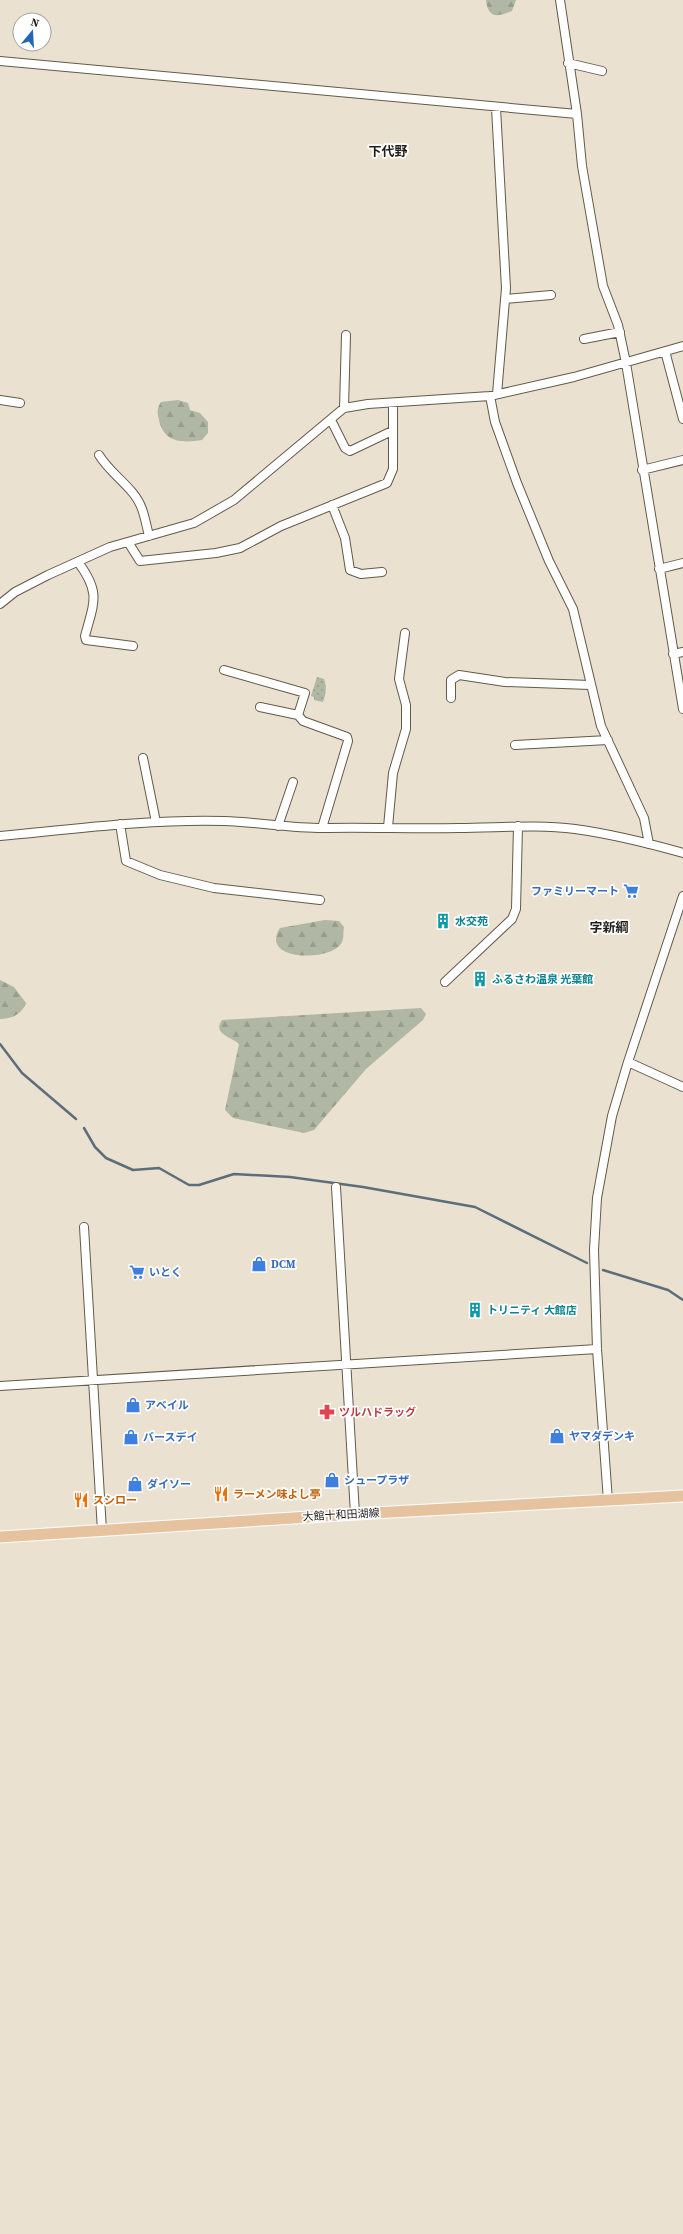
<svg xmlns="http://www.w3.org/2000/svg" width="683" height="2234" viewBox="0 0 683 2234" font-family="'Source Serif 4','Noto Sans JP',serif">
<defs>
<pattern id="forest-firs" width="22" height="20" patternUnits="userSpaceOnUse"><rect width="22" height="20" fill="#b0b7a4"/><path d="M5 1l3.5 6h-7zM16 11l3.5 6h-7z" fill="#979d8c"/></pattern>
<pattern id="park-dots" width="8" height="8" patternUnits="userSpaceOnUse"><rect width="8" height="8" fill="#b0b7a4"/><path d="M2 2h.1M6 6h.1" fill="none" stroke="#979d8c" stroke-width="1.8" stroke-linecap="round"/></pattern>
</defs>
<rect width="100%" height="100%" fill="#ebe1d0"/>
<!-- forest -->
<path fill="url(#forest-firs)" d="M486,0H516L512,11C498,17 488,19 486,0Z
M178,400L188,403L190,410L200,413L208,422V433L202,440C182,443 164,443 159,420C157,413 157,408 161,402Z
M325,920L339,921L344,927C343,932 344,938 342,942C334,962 258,962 280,928Z
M0,980L14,987L26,1003C22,1014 12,1019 0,1019Z
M421,1008L426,1014L423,1020L366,1069L314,1130L304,1133L233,1118L225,1110L239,1044C232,1037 212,1034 222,1020Z"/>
<!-- park -->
<path fill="url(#park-dots)" d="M317,677L324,679C327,688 326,694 323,702L314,700V697L311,696Z"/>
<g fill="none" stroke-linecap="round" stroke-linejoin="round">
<!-- stream -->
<path stroke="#5c6e79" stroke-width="2.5" d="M0,1044L22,1073L76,1119
M84,1128L95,1147L106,1158L133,1170L159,1168L189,1185H199L234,1174L290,1177L363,1187L475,1207L587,1263
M603,1270L668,1290L683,1300"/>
<!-- minor casing -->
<g stroke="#625a4b" stroke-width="10">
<path id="minor" d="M560,0L577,114L582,166L603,286L618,325L626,363L683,709
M0,61L577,114
M568,63L602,71
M496,108L506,288L497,394
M505,299L551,295
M584,339L620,332
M665,351L683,419
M490,396L495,422L517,483L549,561L573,609L601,726L644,818L649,844
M0,400L20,403
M344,408L346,335
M331,420L345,448L350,451L392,431
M99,455C111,475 135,488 142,509C145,517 147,528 149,536
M642,470L683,460
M332,505L345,538L350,570L361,574L382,572
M128,542L140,561L216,553L240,548L281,526L387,483L393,469V403
M78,562C101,593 94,602 85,636L86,640L133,646
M659,569L683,563
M0,604L15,592L48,575L110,547L194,523L234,500L344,408L368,404L490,396L574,377L683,346
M673,654L683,652
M224,670L305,693L298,715L260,707
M451,698V680L459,675L505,682L590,685
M298,715L303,721L347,737L348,741L322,828
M515,745L608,740
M143,758L156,822
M120,824L126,861L160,875L214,888L320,900
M278,826L293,782
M388,827L393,773L406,729V705L399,679L405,633
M0,836C74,829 149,819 224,821C257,822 290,828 323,828C368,827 413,829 458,828C497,828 536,824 575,829C611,834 648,843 683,853
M445,982L512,919L516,909L518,826
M628,1062L683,1087
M336,1187L355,1514
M84,1227L102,1531
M0,1386L597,1349
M608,1501L597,1349L594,1250L597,1198L612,1116L628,1062L683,896"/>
</g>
<!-- major casing -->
<g stroke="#fff" stroke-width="13">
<path id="major" d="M0,1537L355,1514L683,1496"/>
</g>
<!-- minor -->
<use href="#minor" stroke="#fff" stroke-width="8"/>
<!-- major -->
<use href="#major" stroke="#e6c29f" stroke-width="11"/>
</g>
<!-- icons -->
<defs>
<g id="supermarket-bare" transform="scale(1.2)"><path d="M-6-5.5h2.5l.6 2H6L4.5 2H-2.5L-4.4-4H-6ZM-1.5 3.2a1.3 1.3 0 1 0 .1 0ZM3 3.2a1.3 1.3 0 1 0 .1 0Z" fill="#3f7fe0" stroke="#fff" stroke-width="2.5" paint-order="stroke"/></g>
<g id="building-bare" transform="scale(1.2)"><path d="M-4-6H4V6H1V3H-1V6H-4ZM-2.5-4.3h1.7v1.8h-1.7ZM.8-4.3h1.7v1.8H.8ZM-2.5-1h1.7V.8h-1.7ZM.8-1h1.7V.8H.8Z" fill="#0f9aa8" stroke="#fff" stroke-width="2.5" paint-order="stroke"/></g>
<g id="shop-bare" transform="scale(1.2)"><path d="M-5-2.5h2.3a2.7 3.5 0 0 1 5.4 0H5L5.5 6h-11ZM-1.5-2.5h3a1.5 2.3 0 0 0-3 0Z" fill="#3f7fe0" stroke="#fff" stroke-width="2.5" paint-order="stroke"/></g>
<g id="pharmacy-bare" transform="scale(1.2)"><path d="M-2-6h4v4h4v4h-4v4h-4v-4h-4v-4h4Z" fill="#e0444e" stroke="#fff" stroke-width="2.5" paint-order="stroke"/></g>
<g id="restaurant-bare" transform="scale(1.2)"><path d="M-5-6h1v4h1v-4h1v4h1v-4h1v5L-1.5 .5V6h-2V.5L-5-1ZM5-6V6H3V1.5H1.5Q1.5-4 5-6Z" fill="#e8710a" stroke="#fff" stroke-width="2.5" paint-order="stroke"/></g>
</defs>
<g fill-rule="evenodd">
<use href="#supermarket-bare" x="631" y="891"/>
<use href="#building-bare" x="443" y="921"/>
<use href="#building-bare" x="480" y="979"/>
<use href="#shop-bare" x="259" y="1264"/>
<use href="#supermarket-bare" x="137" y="1272"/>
<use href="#building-bare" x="475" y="1310"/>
<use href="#shop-bare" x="133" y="1405"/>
<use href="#pharmacy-bare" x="327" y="1412"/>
<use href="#shop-bare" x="557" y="1436"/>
<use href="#shop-bare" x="131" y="1437"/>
<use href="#shop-bare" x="332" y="1480"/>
<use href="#shop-bare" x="135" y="1484"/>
<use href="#restaurant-bare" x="221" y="1494"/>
<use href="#restaurant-bare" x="81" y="1500"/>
</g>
<g text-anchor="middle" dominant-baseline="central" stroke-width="3.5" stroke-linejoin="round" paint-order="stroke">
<!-- shop labels -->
<g font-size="11" font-weight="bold" fill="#366cbe" stroke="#fff" text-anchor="start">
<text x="619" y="891" text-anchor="end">ファミリーマート</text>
<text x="271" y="1264">DCM</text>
<text x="149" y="1272">いとく</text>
<text x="145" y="1405">アベイル</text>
<text x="569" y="1436">ヤマダデンキ</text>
<text x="143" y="1437">バースデイ</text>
<text x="344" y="1480">シュープラザ</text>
<text x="147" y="1484">ダイソー</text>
</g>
<!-- culture labels -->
<g font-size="11" font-weight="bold" fill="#0d838f" stroke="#fff" text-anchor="start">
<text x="455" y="921">水交苑</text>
<text x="492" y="979">ふるさわ温泉 光葉館</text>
<text x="487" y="1310">トリニティ 大館店</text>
</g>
<!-- health labels -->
<g font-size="11" font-weight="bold" fill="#be3a42" stroke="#fff" text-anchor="start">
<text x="339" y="1412">ツルハドラッグ</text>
</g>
<!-- food labels -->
<g font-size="11" font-weight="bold" fill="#c56008" stroke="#fff" text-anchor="start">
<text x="233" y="1494">ラーメン味よし亭</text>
<text x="93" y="1500">スシロー</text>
</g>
<!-- street labels -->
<g font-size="11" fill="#211e18" stroke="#fff">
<text transform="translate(341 1515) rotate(-3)">大館十和田湖線</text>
</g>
<!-- quarter labels -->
<g font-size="13" font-weight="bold" fill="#211e18" stroke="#fff">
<text x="388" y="151">下代野</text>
<text x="609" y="927">字新綱</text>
</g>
</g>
<!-- north arrow -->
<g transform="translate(32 32) rotate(18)"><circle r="19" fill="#ffffff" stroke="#a6a5a3"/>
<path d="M0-3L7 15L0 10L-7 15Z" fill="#2465b6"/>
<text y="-6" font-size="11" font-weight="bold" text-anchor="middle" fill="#211e18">N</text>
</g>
</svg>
